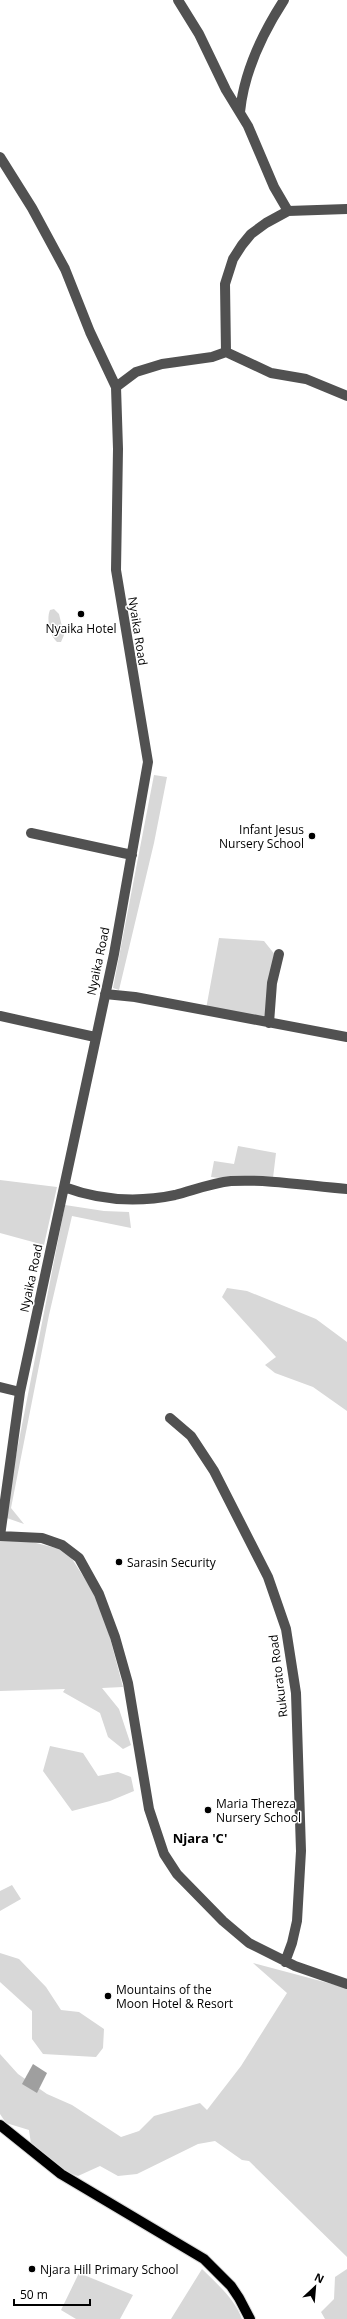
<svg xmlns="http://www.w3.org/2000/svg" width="347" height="2319" viewBox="0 0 347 2319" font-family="'Open Sans',sans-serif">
<rect width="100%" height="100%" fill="#fff"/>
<!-- green -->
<path fill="#d8d8d8" d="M54,609L59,614L64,635L61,642H57C50,636 46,619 50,610Z
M154,775L167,777L154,843L119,990L113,988Z
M219,938L264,941L276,956L266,1020L206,1009Z
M238,1146L276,1153L273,1178L324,1191L211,1177L214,1161L234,1164Z
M0,1180L57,1187L44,1245L0,1233Z
M65,1205L104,1211L129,1212L131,1228L72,1216L49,1315L11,1508L24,1524L4,1517Z
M227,1288L247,1291L316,1319L347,1342V1411L313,1387L275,1373L265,1365L276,1357L222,1297Z
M0,1534L56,1548H65L101,1604L123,1687L102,1688L119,1709L131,1745L123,1749L108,1737L100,1713L63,1692L65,1689L0,1691Z
M50,1746L83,1753L98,1776L118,1772L131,1777L134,1791L110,1801L72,1811L43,1771Z
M12,1885L21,1899L0,1911V1891Z
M0,1953L19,1959L46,1987L61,2010L79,2012L104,2029L103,2048L96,2057L43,2054L32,2039V2011L0,1982Z
M253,1963L347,1988V2257L249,2161L242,2160L215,2141L198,2144L137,2174L118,2176L100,2166L78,2176L54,2168L32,2151L29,2130L6,2123L0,2114V2054L18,2074L47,2094L72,2105L121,2137L139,2131L154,2116L200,2103L207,2110L241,2066L287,1993Z
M202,2269C217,2284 235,2299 242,2319H171Z
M347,2269V2319H325L321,2312L334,2299L335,2277Z
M79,2273L133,2295L120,2319H76L61,2310Z"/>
<!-- water -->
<path fill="#9f9f9f" d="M33,2064L47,2073L37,2093L22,2084Z"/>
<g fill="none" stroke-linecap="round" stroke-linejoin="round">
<!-- major casing -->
<g stroke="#dbdbdb" stroke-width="12">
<path id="major" d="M0,2125L61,2174L204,2259L231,2286L239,2298L250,2319"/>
</g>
<!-- minor -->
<path stroke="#515151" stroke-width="10" d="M178,0L199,34L226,90L248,126L274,187L288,211
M240,112C244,71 262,34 284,0
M0,157L32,208L65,269L90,332L116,387L118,449L116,570L148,762L114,954L20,1392L0,1536
M226,352L271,373L306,379L347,396
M116,387L136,372L162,364L212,357L226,352L225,284L233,259L242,245L251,234L266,223L288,211L347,209
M31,833L132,855
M105,994L135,997L347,1037
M0,1016L95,1037
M269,1023L272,983L279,954
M64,1187C99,1200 137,1203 175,1195C194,1190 212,1183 231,1181C269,1179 309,1186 347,1189
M0,1387L20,1392
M170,1418L191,1436L214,1471L268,1577L286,1629L296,1693L301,1851L297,1921L292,1943L285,1962
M0,1536L42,1538L62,1545L79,1558L99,1594L115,1637L128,1683L149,1809L164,1854L177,1874L223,1921L249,1943L295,1966L347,1984"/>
<!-- major -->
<use href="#major" stroke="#000" stroke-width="10"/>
</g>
<!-- markers -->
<g fill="#000" stroke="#fff" stroke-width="1.5">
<circle cx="81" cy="614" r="4"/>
<circle cx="312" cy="836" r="4"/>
<circle cx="119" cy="1562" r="4"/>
<circle cx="208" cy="1810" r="4"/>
<circle cx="108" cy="1996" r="4"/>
<circle cx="32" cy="2269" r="4"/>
</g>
<g text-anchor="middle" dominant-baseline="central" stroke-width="3" stroke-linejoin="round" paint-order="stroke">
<!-- poi labels -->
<g font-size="12" fill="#000" stroke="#fff" text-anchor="start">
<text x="81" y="628" text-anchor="middle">Nyaika Hotel</text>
<text x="304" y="829" text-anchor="end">Infant Jesus<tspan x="304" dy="14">Nursery School</tspan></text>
<text x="127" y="1562">Sarasin Security</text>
<text x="216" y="1803">Maria Thereza<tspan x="216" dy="14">Nursery School</tspan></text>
<text x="116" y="1989">Mountains of the<tspan x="116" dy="14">Moon Hotel &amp; Resort</tspan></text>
<text x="40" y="2269">Njara Hill Primary School</text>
</g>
<!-- street labels -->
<g font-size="12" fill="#000" stroke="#fff">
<text transform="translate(138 631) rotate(81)">Nyaika Road</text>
<text transform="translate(98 961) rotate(-78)">Nyaika Road</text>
<text transform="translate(31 1278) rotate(-78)">Nyaika Road</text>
<text transform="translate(278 1676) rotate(-97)">Rukurato Road</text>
</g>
<!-- neighbourhood labels -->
<g font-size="13" font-weight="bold" fill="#000" stroke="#fff">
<text x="200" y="1838">Njara 'C'</text>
</g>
</g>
<!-- north arrow -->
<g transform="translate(315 2287) rotate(26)" stroke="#ffffff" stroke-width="3" paint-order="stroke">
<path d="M0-3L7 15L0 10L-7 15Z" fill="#000000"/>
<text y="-6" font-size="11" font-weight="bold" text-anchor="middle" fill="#000000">N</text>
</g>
<!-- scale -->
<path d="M14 2299v6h76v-6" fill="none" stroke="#000000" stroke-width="2"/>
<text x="20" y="2299" font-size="12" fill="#000000" stroke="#ffffff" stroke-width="3" paint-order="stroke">50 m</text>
</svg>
